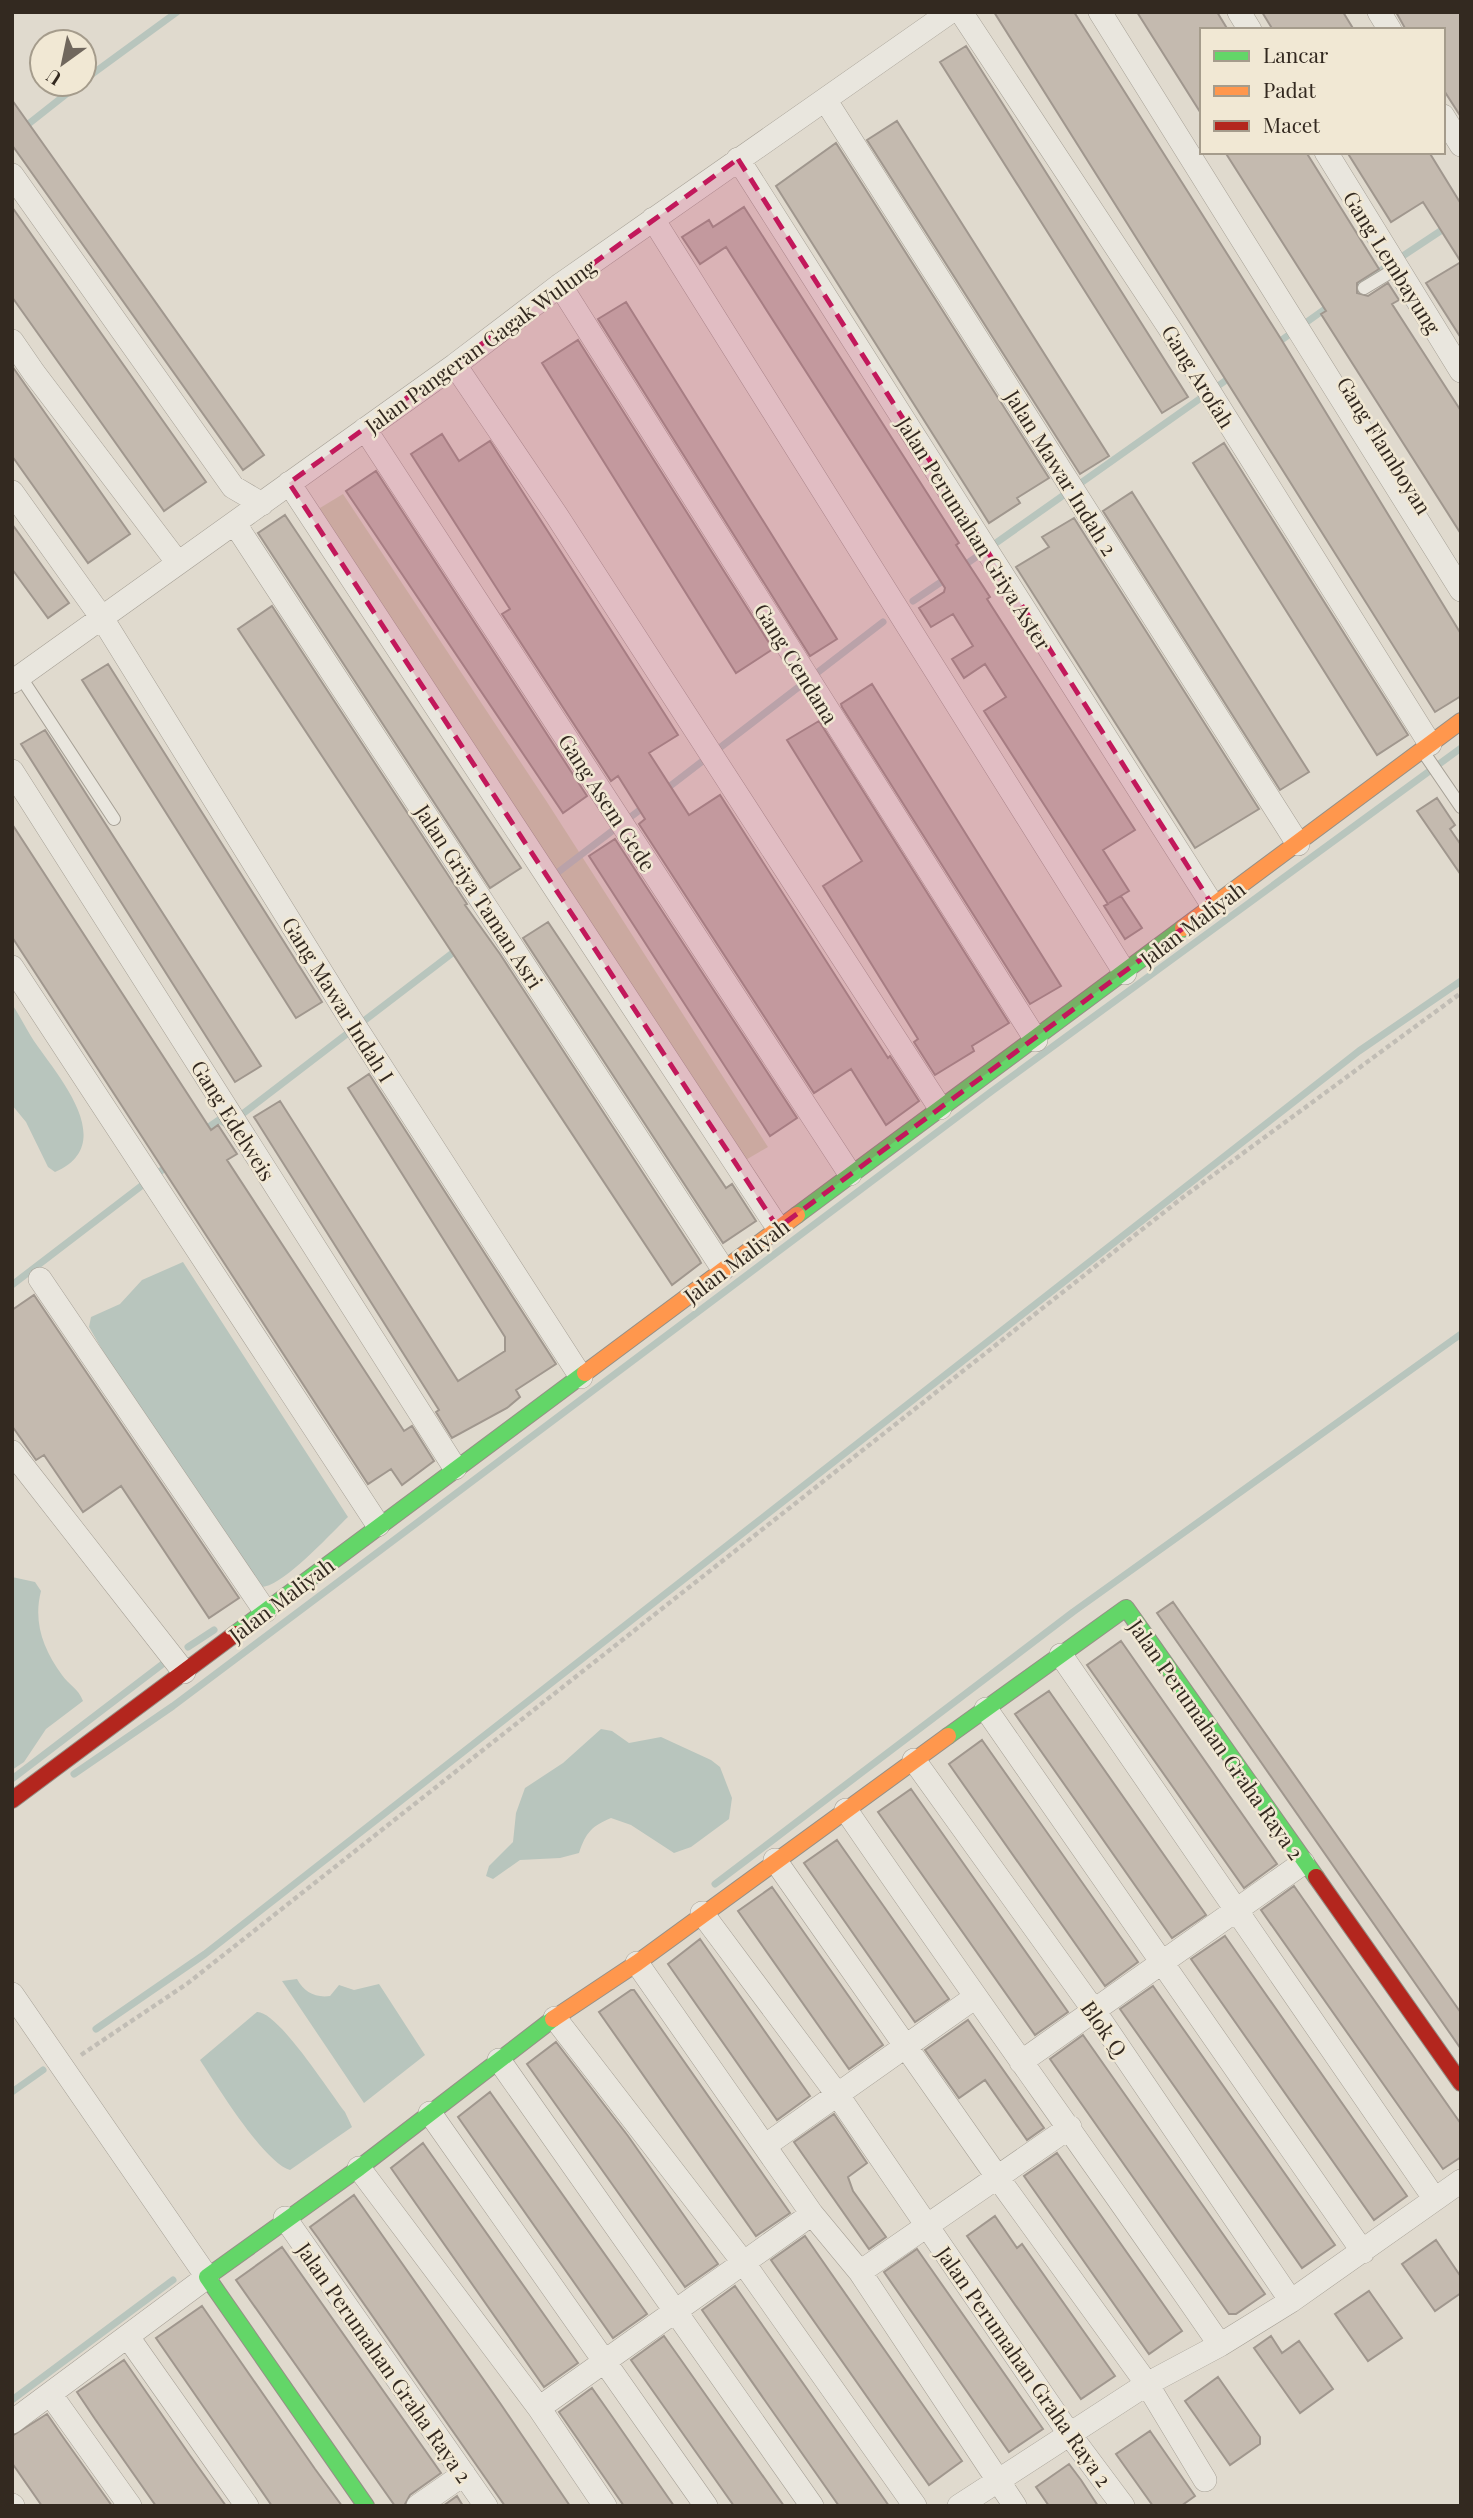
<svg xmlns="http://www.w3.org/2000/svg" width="1473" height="2518" viewBox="0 0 1473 2518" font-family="'Playfair Display',serif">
<rect width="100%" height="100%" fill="#e0dace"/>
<!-- green -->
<path fill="#ceceb2" d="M343,494L547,802L768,1147L744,1161L315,511Z"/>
<!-- water -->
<path fill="#b8c5bd" d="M12,1004C20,1016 26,1029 34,1041C57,1075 120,1144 55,1172L48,1167L26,1122L12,1105Z
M183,1262L348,1517C331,1533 283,1587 261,1587L125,1389L89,1327L91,1317L120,1304L142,1280Z
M12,1577L35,1582L41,1591C33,1622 43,1649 62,1675C69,1685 78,1688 83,1701L46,1729L24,1762L12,1770Z
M601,1729L612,1731L629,1743L661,1737L711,1760L720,1767L732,1798L729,1819L691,1847L674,1853L631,1825L611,1818C592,1826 586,1832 579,1853L560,1858L520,1860L493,1879L486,1876L489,1866L513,1842L516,1813L525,1788L563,1763Z
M297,1979C304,1992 315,1998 330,1996L339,1985L354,1990L379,1984L425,2055L364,2103L282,1981Z
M257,2012C278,2011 330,2093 345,2112L352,2127L290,2170C264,2163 216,2084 200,2060Z"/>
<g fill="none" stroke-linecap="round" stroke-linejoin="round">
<!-- stream -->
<path stroke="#b8c5bd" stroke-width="7" d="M84,80L177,12
M22,129L79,84
M1350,291L1448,226
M1276,344L1332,304
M962,567L1232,376
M913,601L947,578
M665,790L883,622
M557,873L645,806
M203,1131L219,1120L228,1125L459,948
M12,1285L170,1164
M188,1647L214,1630
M74,1774L173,1706L992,1091L1461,748
M12,1779L164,1663
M715,1884L1073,1612L1461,1334
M96,2029L205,1954L1359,1051L1461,981
M12,2092L43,2070
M12,2400L173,2280"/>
</g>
<!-- building -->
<path fill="#c4baaf" stroke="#a0978e" stroke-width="2" d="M994,12H1074L1281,339L1461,634V696L1435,712Z
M1137,12H1217L1228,30H1202V115Z
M1262,12H1343L1354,30H1273Z
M1396,12H1461V117L1443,89V30H1406Z
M966,46L1188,397L1162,413L940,62Z
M12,100L264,455L243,470L12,145Z
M897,121L1109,456L1080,474L867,140Z
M836,143L1049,478L1017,498L1020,503L989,523L776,186Z
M1225,152H1306L1379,269L1357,283V293L1368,296L1388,283L1399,300L1392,304L1461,411V534L1321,314L1326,311Z
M1347,152H1429L1461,204V262L1423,202L1391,222Z
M12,207L206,482L164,511L12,297Z
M744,207L959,543L956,545L990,597L987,599L1135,830L1103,850L1129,891L1109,903L1121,896L1142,928L1125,939L1104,906L1108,904L984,711L1006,697L985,664L964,678L952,659L973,646L953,614L931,627L919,608L944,592L945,588L726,247L700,264L682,237L709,220L713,227Z
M1461,262V338L1426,283Z
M626,302L837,639L810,656L598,319Z
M578,340L773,649L736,673L542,363Z
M12,366L130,534L88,563L12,456Z
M442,434L459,461L490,441L678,735L649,753L689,815L720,795L888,1058L890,1056L919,1101L886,1125L851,1069L814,1093L639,824L645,819L618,776L611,781L502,614L510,609L411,454Z
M1224,443L1408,735L1377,755L1193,463Z
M376,471L587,796L563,813L346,491Z
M1132,492L1309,772L1280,790L1103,511Z
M285,515L521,868L490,888L258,533Z
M1074,518L1259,809L1195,848L1016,567L1049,547L1042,537Z
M12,524L69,603L48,618L12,569Z
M272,606L467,904L465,905L500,954L699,1259L701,1263L672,1285L238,629Z
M108,664L322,1002L296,1018L82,680Z
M872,684L1061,986L1030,1004L842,707L841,704Z
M819,721L1009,1023L972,1046L974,1051L935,1075L914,1042L918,1039L823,886L862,861L787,740Z
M45,730L261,1066L235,1082L21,744Z
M1437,798L1455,825L1450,829L1461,845V875L1417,811Z
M12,824L211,1130L218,1125L237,1154L227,1160L404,1431L412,1426L434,1461L402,1485L391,1469L368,1484L12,937Z
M615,839L797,1118L770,1136L589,856Z
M548,922L726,1188L732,1184L756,1221L723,1243L523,938Z
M369,1074L556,1364L516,1390L520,1397L507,1408L452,1438L436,1412L439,1410L254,1117L280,1101L458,1381L505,1351V1337L348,1088Z
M34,1295L239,1598L209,1618L121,1486L83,1512L44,1455L36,1460L12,1426V1310Z
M1173,1602L1461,2013V2049L1157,1613Z
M1121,1641L1277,1864L1244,1888L1087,1665Z
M1049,1691L1206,1915L1172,1938L1015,1714Z
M982,1740L1138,1962L1105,1986L949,1764Z
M911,1789L1068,2012L1035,2035L878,1812Z
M837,1840L949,1999L915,2022L804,1863Z
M1294,1886L1461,2124V2157L1443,2169L1261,1910Z
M772,1887L883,2045L849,2069L738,1911Z
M1225,1936L1407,2196L1374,2220L1191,1959Z
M700,1939L810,2096L777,2120L668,1964Z
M1153,1986L1335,2245L1302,2268L1120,2009Z
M631,1990H634L790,2213L756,2236L599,2012Z
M968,2020L1044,2128L1027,2140L985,2080L959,2098L925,2050Z
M1083,2035L1265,2294L1236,2314H1229L1050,2059Z
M556,2042L628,2136L718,2264L685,2287L527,2064Z
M490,2092L647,2314L613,2338L458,2117Z
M834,2114L867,2163L848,2177L853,2191L886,2237L869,2249L794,2142Z
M423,2143L578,2363L544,2387L391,2168Z
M1057,2153L1182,2331L1149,2354L1024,2176Z
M354,2195L500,2403L570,2506H505L318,2238L310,2227Z
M995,2216L1017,2248L1022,2244L1115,2376L1081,2399L967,2236Z
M805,2236L962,2461L929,2485L771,2260Z
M1436,2240L1461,2277V2293L1435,2311L1402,2264Z
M282,2247L441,2473L410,2495L404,2506H395L236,2280Z
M917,2249L1043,2429L1009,2452L884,2272Z
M735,2286L751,2309L889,2506H839L766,2402L702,2310Z
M1369,2291L1402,2338L1368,2361L1335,2314Z
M202,2306L315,2469L342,2506H272L241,2461L156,2338Z
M664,2336L681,2360L784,2506H734L643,2377L631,2360Z
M1271,2336L1282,2353L1299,2341L1333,2389L1300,2413L1254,2348Z
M124,2360L189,2454L226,2506H156L95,2419L77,2392Z
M1218,2377L1260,2437V2444L1230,2465L1185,2401Z
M592,2388L611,2415L674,2506H624L559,2412Z
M47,2414L65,2440L112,2506H42L12,2463V2436Z
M1150,2431L1195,2496L1181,2506H1153L1116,2454Z
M1069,2464L1081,2480L1098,2506H1049L1036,2487Z
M457,2496L463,2506H443Z"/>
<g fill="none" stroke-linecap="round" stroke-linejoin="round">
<!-- lane casing -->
<g stroke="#a6a096" stroke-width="14">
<path id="lane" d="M1364,288L1397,268
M20,676L114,819
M1422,750L1461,807"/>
</g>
<!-- street casing -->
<g stroke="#a6a096" stroke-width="24">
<path id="street" d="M961,12L1172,332L1430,744
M1100,12L1461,590
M1239,12L1250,30
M1379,12L1390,30
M826,101L1298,844
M1443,116L1461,145
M1326,152L1461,371
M738,159L1213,906
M12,175L233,487L262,504
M653,219L1125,973
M560,285L1036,1040
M12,341L34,373L178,563
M455,365L557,516L940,1108
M365,429L850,1174
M289,483L778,1228
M12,492L102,618L351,1020L581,1377
M235,524L723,1269
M12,682L455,365L560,285L950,12
M12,771L455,1468
M12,967L378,1525
M40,1279L265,1611
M12,1452L184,1672
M1061,1655L1434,2198
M986,1709L1363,2252
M914,1760L1095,2012L1291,2301
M846,1810C969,1990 1097,2166 1220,2345
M775,1860L998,2178L1147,2384L1205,2480
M702,1913L837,2094L1070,2435L1123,2506
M637,1963L812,2214L860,2272L1015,2506
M12,1994L207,2277L12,2422
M555,2018L743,2262L915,2506
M499,2060L812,2506
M1021,2062L1303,1863
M430,2113L706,2506
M766,2145L974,1998
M359,2168L539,2408L605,2506
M285,2218L486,2506
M860,2272L1070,2127
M128,2337L247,2506
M51,2395L130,2506
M539,2408L812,2214
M12,2505L13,2506
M418,2506L464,2474
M959,2506L1147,2384L1220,2345L1291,2301L1461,2181"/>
</g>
<!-- fast casing -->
<g stroke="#958f86" stroke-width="18">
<path id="fast" d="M797,1215L1183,928
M235,1634L585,1373
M948,1736L1126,1608L1316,1877
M366,2506L207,2277L359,2168L553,2019"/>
</g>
<!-- slow casing -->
<g stroke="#958f86" stroke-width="18">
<path id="slow" d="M1183,928L1461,721
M585,1373L797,1215
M553,2019L637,1963L948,1736"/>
</g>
<!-- jam casing -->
<g stroke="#958f86" stroke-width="18">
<path id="jam" d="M12,1800L235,1634
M1316,1877L1461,2083"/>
</g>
<!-- path -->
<path stroke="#c1bdb5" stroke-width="4.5" stroke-dasharray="5 3.5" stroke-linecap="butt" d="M81,2055L188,1983L1182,1198L1461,993"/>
<!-- lane -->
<use href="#lane" stroke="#e9e6de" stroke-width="12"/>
<!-- street -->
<use href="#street" stroke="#e9e6de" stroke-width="23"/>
<!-- fast -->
<use href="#fast" stroke="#63d668" stroke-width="16"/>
<!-- slow -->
<use href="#slow" stroke="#ff974d" stroke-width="16"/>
<!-- jam -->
<use href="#jam" stroke="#b3261e" stroke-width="16"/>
</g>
<!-- marked area -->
<path fill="#c2185b" fill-opacity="0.2" stroke="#c2185b" stroke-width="5" stroke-dasharray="14 9" stroke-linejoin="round" d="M738,159L1213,906L778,1228L289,483Z"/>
<g text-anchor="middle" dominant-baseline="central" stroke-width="5" stroke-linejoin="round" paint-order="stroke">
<!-- street labels -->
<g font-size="21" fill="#332920" stroke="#f1e8d4">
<text transform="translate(1393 262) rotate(58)">Gang Lembayung</text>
<text transform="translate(480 345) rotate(-36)">Jalan Pangeran Gagak Wulung</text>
<text transform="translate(1199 376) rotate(58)">Gang Arofah</text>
<text transform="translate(1385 445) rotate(58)">Gang Flamboyan</text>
<text transform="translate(1062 472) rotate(58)">Jalan Mawar Indah 2</text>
<text transform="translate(975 533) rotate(58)">Jalan Perumahan Griya Aster</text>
<text transform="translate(797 663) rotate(58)">Gang Cendana</text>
<text transform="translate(608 802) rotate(57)">Gang Asem Gede</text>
<text transform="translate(480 896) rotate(57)">Jalan Griya Taman Asri</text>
<text transform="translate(1192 923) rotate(-37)">Jalan Maliyah</text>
<text transform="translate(339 999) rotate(58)">Gang Mawar Indah I</text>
<text transform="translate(234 1120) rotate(58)">Gang Edelweis</text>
<text transform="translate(736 1260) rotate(-37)">Jalan Maliyah</text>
<text transform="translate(281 1599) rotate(-37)">Jalan Maliyah</text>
<text transform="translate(1217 1739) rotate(55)">Jalan Perumahan Graha Raya 2</text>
<text transform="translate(1105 2028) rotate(55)">Blok Q</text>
<text transform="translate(385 2362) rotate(55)">Jalan Perumahan Graha Raya 2</text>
<text transform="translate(1025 2366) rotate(55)">Jalan Perumahan Graha Raya 2</text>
</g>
</g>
<!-- border -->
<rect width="1473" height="2518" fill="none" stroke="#332920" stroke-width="28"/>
<!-- legend -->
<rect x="1200" y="28" width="245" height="126" fill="#f1e8d4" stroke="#a59c8c" stroke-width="2"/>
<rect x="1214" y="51" width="35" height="10" fill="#63d668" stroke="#a59c8c" stroke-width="2"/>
<text x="1263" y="63" font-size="21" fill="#332920">Lancar</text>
<rect x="1214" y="86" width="35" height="10" fill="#ff974d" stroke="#a59c8c" stroke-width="2"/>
<text x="1263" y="98" font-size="21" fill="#332920">Padat</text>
<rect x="1214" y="121" width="35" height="10" fill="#b3261e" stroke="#a59c8c" stroke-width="2"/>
<text x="1263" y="133" font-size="21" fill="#332920">Macet</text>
<!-- north arrow -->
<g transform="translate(63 63) rotate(213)"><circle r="33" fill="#f1e8d4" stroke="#a59c8c" stroke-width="2"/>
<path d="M0-5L12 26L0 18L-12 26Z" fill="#70675d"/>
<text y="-10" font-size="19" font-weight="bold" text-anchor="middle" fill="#332920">U</text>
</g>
</svg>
